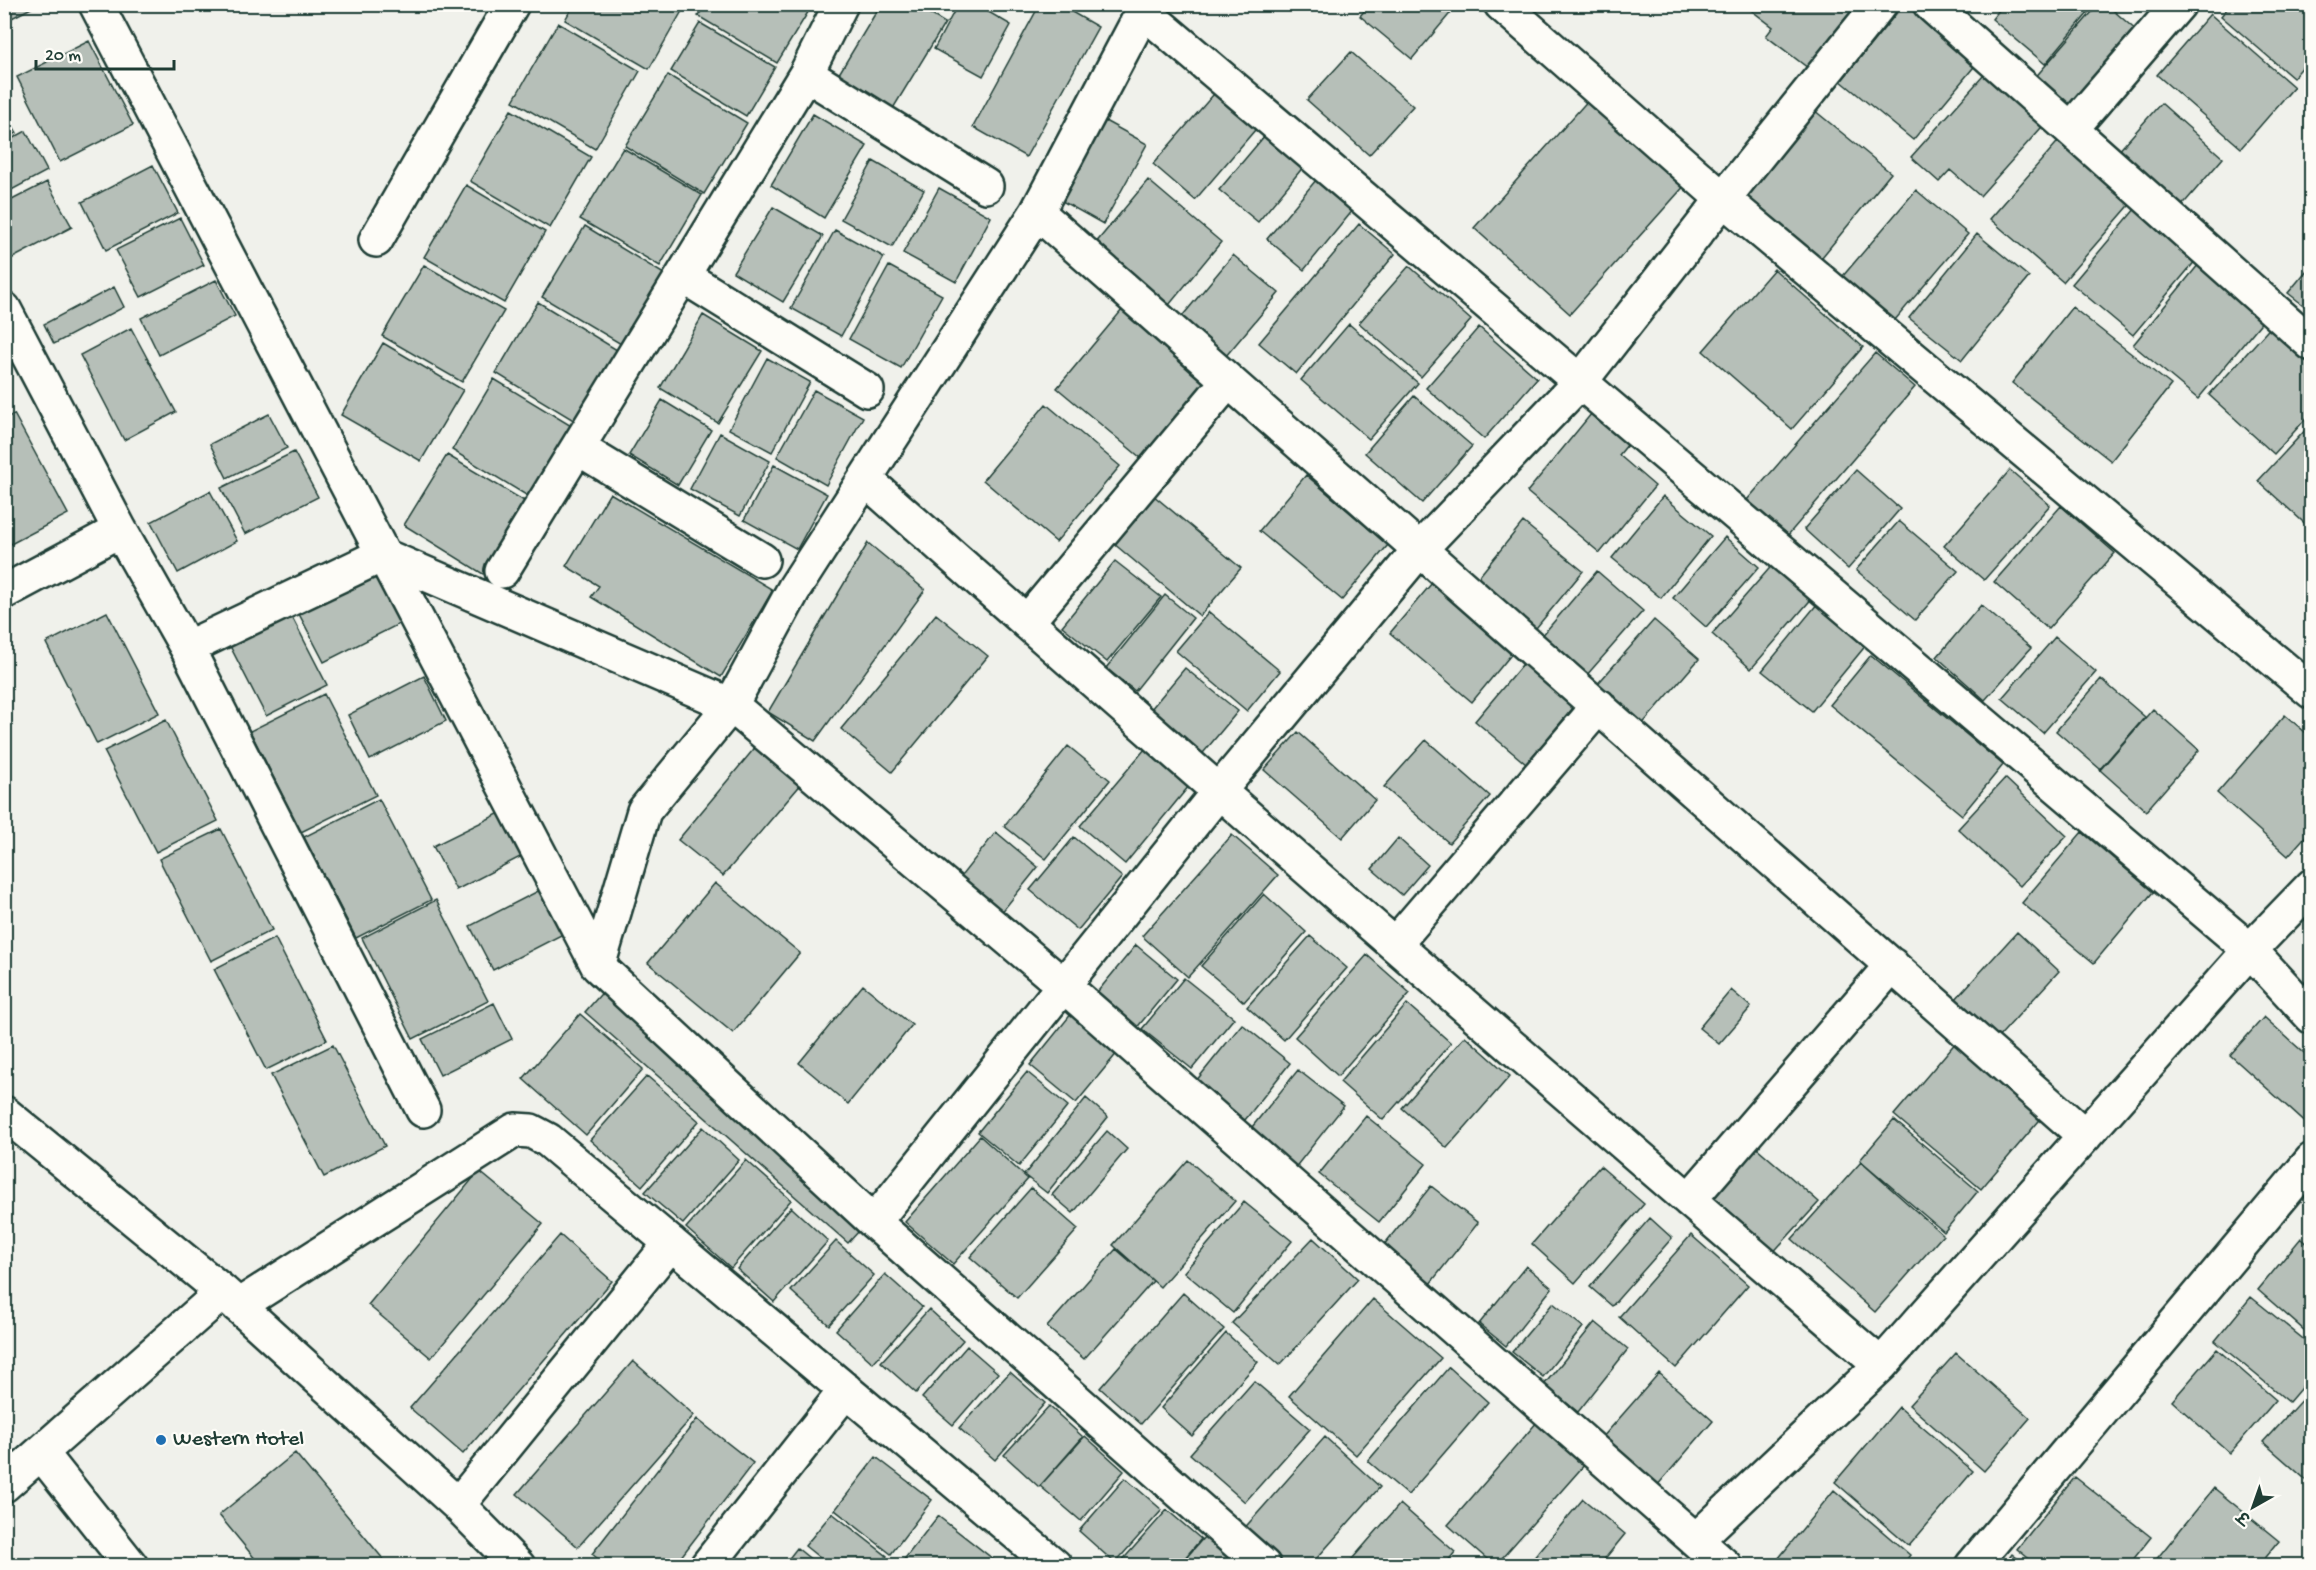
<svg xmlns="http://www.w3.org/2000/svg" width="2316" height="1570" viewBox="0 0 2316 1570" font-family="'Gochi Hand','Playpen Sans Deva',sans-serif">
<rect width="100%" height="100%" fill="#f0f1eb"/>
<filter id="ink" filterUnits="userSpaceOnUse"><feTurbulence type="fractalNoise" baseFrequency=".0167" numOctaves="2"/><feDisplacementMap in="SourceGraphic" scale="12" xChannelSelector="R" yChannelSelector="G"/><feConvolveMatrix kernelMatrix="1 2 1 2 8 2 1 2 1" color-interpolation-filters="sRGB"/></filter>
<g filter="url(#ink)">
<!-- building -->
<path fill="#b6bfb8" stroke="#1f3d34" stroke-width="1.5" d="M4,4H39L4,22Z
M574,4H686L649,69L565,20Z
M706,4H813L777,63L698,16Z
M881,4H914L945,23L889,115L834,82Z
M958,4H975L1011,25L983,76L934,49Z
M1040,4H1058L1098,27L1026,157L973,127Z
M1370,4H1458L1412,59L1360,16Z
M1749,4H1857L1808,68L1766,36L1773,27L1747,7Z
M1904,4H1908L1978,62L1913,140L1841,81Z
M2004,4H2079L2088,13L2045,64L1992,19Z
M2099,4H2106L2138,32L2069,111L2033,80Z
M2231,4H2312V56L2293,78L2221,16Z
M2210,14L2294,87L2241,148L2157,75Z
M558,23L640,71L595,149L513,101Z
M700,23L775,67L746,116L671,71Z
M89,41L133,125L60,162L17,77Z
M1351,52L1413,106L1369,155L1307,100Z
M1991,67L2049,119L1980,196L1950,170L1939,182L1911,157Z
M668,75L747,123L704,194L625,146Z
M1220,87L1261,123L1195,200L1153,164Z
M1591,97L1687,183L1570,314L1474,228Z
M2161,103L2223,158L2173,216L2110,161Z
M511,110L591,157L550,228L470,181Z
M1814,110L1891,173L1813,268L1736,205Z
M4,111L17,133L4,139Z
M813,114L867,146L824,218L771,185Z
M1096,116L1147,144L1103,224L1053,196Z
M1271,128L1309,160L1258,222L1219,190Z
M26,131L47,171L4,194V143Z
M2062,137L2134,200L2063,282L1990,219Z
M623,148L702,195L660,266L580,219Z
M873,161L924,190L892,247L841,219Z
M153,165L178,213L106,250L82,202Z
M1326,168L1363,198L1304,270L1267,239Z
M1148,180L1221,242L1169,305L1095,244Z
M47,182L72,227L9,260L4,252V204Z
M466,185L545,232L504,303L424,257Z
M939,188L991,217L956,282L903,253Z
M1916,190L1968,234L1889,327L1837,283Z
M2141,202L2202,253L2133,335L2072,284Z
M773,207L823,236L783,302L733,272Z
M180,218L204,265L141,297L116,250Z
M1359,224L1395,254L1296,374L1259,343Z
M585,226L664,274L621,344L542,297Z
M835,230L884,257L841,336L791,308Z
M1977,234L2029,277L1962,360L1909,318Z
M1233,255L1279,293L1220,363L1174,326Z
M2203,259L2269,313L2198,399L2133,345Z
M2312,264V312L2288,293Z
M424,265L504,311L462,382L382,336Z
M889,266L942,295L901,368L849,339Z
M1409,266L1471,320L1421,377L1359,323Z
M1774,269L1863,347L1792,429L1703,351Z
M216,280L235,316L159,355L141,318Z
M114,287L124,307L54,344L44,324Z
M538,302L617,350L575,421L496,373Z
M1127,304L1212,374L1141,458L1057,388Z
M2072,307L2171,385L2111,461L2012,383Z
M703,315L762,351L718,423L660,388Z
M2276,321L2312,352V412L2274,454L2209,395Z
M1349,324L1418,383L1369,439L1301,380Z
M1479,327L1537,378L1484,439L1426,388Z
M131,328L176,412L124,440L80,355Z
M383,343L463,390L421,461L341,415Z
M1875,353L1915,387L1788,535L1747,500Z
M767,358L810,382L772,452L729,429Z
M494,379L573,427L531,498L452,450Z
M814,390L863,417L826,485L777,457Z
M1414,396L1472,446L1422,503L1365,453Z
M662,400L711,430L678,485L629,455Z
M1046,404L1120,466L1056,542L983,480Z
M1596,408L1633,438L1619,455L1655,486L1600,553L1527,492Z
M14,414L68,514L7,546L4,542V419Z
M269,414L287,448L227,478L210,444Z
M2312,423V530L2258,481Z
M720,433L770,461L740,516L690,489Z
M294,452L318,497L245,534L221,488Z
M447,455L526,502L483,574L404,525Z
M774,465L827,494L797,549L744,520Z
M1856,470L1900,509L1848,569L1804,529Z
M2010,470L2050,505L1984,580L1944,546Z
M1306,475L1388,545L1342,600L1259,531Z
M210,491L237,541L178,573L151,522Z
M610,493L773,590L721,677L591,597L599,586L566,566Z
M1153,495L1241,568L1200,616L1113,543Z
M1663,496L1711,536L1661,598L1612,558Z
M2061,506L2115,553L2048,629L1994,582Z
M1899,521L1958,571L1915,620L1856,570Z
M1523,522L1583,571L1532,633L1473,584Z
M1725,537L1759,567L1706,627L1673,598Z
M868,543L925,590L815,741L768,712Z
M1115,561L1161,597L1107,662L1062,626Z
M1775,562L1814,596L1751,669L1712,634Z
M1597,571L1643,611L1586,676L1541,637Z
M375,573L401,623L324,662L298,612Z
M1432,583L1514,651L1472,702L1390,633Z
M1165,595L1193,618L1135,691L1106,668Z
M1818,603L1867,644L1812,711L1762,671Z
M1981,605L2031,648L1985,700L1937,657Z
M107,612L159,713L97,744L46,643Z
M1209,612L1280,671L1247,711L1176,651Z
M290,613L327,685L266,716L229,644Z
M936,614L988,656L892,772L841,729Z
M1654,620L1699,659L1639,728L1594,688Z
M2055,637L2096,672L2043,733L2002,698Z
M1871,655L2003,765L1962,815L1830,705Z
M1527,659L1578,702L1526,764L1475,721Z
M1185,668L1238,711L1194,764L1141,721Z
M424,676L446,721L370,760L348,715Z
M2101,679L2145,717L2100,769L2056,731Z
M324,694L376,795L301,832L250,731Z
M2153,709L2199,750L2146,811L2100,770Z
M2285,715L2312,738V829L2288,856L2217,793Z
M166,720L218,821L156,852L104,751Z
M1298,732L1375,800L1342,838L1264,770Z
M1426,740L1490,796L1449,843L1384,787Z
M758,744L803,782L723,876L678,840Z
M1068,746L1110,780L1046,859L1004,826Z
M1145,749L1189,786L1125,864L1080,826Z
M2005,778L2067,836L2020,886L1958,829Z
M379,799L431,900L356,938L304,837Z
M506,810L528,853L456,890L433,846Z
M221,829L272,930L211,961L159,859Z
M996,832L1038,867L997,918L954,885Z
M2082,832L2153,892L2094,963L2022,903Z
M1232,835L1278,875L1188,977L1142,936Z
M1074,837L1122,877L1078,930L1030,890Z
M1398,838L1428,865L1402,895L1372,869Z
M715,883L800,953L733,1033L648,963Z
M546,887L569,931L493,970L470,926Z
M1264,894L1306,932L1244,1002L1201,966Z
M436,900L488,1001L413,1039L362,938Z
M2017,932L2059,971L1996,1040L1954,1001Z
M1310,936L1347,968L1284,1040L1247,1007Z
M275,938L327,1040L266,1070L214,969Z
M1136,945L1177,979L1135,1030L1094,996Z
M1367,955L1410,993L1338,1076L1295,1037Z
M1184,978L1234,1018L1192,1069L1142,1029Z
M863,985L912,1025L848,1104L799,1063Z
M607,987L870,1219L848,1243L585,1012Z
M1731,990L1751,1007L1719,1044L1699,1028Z
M494,1003L512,1039L440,1075L422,1039Z
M1407,1004L1451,1043L1383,1120L1340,1082Z
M1072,1013L1118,1052L1076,1103L1030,1065Z
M580,1014L643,1069L586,1135L523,1079Z
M2264,1017L2312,1060L2310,1127L2230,1055Z
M1242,1024L1290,1063L1245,1120L1196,1081Z
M1465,1036L1510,1076L1447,1148L1402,1108Z
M1957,1041L2044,1115L1981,1189L1894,1115Z
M333,1045L385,1146L324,1177L271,1075Z
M1298,1070L1344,1106L1294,1169L1248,1132Z
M1027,1072L1068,1106L1019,1166L978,1132Z
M647,1076L699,1121L642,1186L590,1140Z
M1086,1098L1108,1117L1047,1193L1024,1175Z
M1366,1116L1426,1164L1379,1222L1319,1174Z
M1894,1120L1978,1191L1944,1232L1860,1160Z
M703,1127L739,1160L683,1224L645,1192Z
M1107,1131L1127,1149L1073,1213L1052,1195Z
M980,1136L1028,1179L953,1264L905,1222Z
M1756,1147L1819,1202L1769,1257L1707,1202Z
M746,1160L791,1200L731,1268L686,1228Z
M1188,1160L1235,1201L1160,1287L1113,1245Z
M1861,1162L1943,1235L1875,1312L1792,1239Z
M1600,1166L1644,1204L1575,1283L1532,1244Z
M479,1171L543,1224L431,1358L368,1305Z
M1431,1186L1478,1223L1426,1289L1379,1251Z
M1031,1188L1078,1229L1017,1298L970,1257Z
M1244,1202L1292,1241L1233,1313L1184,1272Z
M791,1207L828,1241L774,1302L737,1269Z
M1650,1218L1672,1238L1612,1306L1590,1287Z
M560,1235L612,1281L463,1454L410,1408Z
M1691,1235L1748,1285L1676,1368L1619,1317Z
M1313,1238L1358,1279L1280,1365L1232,1323Z
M2301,1238L2312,1248V1337L2258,1290Z
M836,1241L874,1275L829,1325L791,1291Z
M1116,1249L1153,1281L1084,1359L1047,1327Z
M1526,1266L1552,1288L1506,1346L1479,1324Z
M885,1274L922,1307L873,1363L836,1330Z
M1183,1293L1224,1329L1141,1424L1100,1388Z
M2251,1297L2312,1346V1375L2289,1402L2215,1341Z
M1373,1299L1441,1358L1356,1455L1289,1396Z
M1553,1303L1583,1327L1543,1377L1512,1352Z
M929,1309L963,1340L916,1393L881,1362Z
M1595,1322L1628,1349L1578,1412L1544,1385Z
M1226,1333L1258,1362L1192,1436L1161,1408Z
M967,1346L998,1373L953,1425L922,1398Z
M2217,1349L2276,1400L2230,1453L2172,1401Z
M1956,1353L2030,1418L1984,1471L1909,1405Z
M633,1361L694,1415L578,1547L517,1494Z
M1449,1367L1488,1402L1408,1495L1368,1461Z
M1010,1372L1045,1403L995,1460L959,1428Z
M1659,1373L1713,1421L1656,1487L1602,1438Z
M1254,1381L1310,1429L1245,1502L1190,1454Z
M2306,1395L2312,1400V1485L2263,1442Z
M1049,1406L1083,1437L1039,1487L1004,1455Z
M1899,1407L1973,1471L1909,1546L1835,1482Z
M697,1419L753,1463L674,1566H607L592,1554Z
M1538,1421L1586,1463L1495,1566L1448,1525Z
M1085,1436L1124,1471L1081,1521L1040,1486Z
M1325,1437L1380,1487L1310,1566H1279L1241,1532Z
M295,1453L389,1566H261L219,1515Z
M876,1457L932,1500L891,1554L835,1510Z
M2075,1477L2151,1537L2128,1566H2038L2017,1549Z
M1125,1478L1162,1510L1115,1563L1079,1531Z
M2214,1488L2279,1541L2259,1566H2151Z
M1834,1490L1910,1555L1902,1566H1776L1774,1564Z
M1583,1499L1625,1534L1599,1566H1527Z
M1400,1504L1455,1552L1444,1566H1346Z
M1167,1510L1201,1539L1178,1566H1121L1119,1564Z
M832,1513L887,1556L880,1566H830L805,1546Z
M938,1516L993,1559L988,1566H899Z
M1205,1536L1239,1566H1179Z
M797,1548L819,1566H783Z
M2012,1554L2027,1566H2003Z"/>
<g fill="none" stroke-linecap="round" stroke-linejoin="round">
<!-- minor casing -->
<g stroke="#1f3d34" stroke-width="38">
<path id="minor" d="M96,4L598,966L874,1222L1264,1566
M1501,4L1723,199L2312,692
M1930,4L2312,344
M1143,11L2250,950L2312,1017
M806,74L986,186
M2071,129L2179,4
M1037,212L2085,1136
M376,240L512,4
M683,276L867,390
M4,309L120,530L187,648L423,1110
M578,448L762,560
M865,479C1201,777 1540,1073 1881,1365
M502,571L806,74L841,4
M6,591L120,530
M1027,622L1228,381
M187,648L382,555L731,705L1063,985L1725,1566
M1395,944L1599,706
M598,966L644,811L731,705L794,589L1037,212L1147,4
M4,1113L223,1292L458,1505L518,1566
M1689,1200L1892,965
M874,1222L1219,791L1420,549L1580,382L1723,199L1880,4
M238,1306L515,1130L531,1131L548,1140L1055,1566
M42,1454L131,1566
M4,1485L223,1292
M458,1505L671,1243
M1697,1539L1881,1365L2250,950L2312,886
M707,1566L846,1390
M1972,1566L2312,1160"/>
</g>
<!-- minor -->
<use href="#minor" stroke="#fdfcf7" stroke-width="33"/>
</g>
</g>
<!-- markers -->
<circle fill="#1f6fb2" stroke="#fdfcf7" stroke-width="2" cx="161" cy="1440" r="6"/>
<g text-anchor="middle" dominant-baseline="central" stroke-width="4.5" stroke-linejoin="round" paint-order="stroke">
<!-- poi labels -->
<g font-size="22" fill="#1f3d34" stroke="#fdfcf7" text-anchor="start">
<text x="173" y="1440">Western Hotel</text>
</g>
</g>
<!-- margin -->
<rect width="2316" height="1570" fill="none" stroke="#fdfcf7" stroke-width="24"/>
<rect x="12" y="12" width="2292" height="1546" fill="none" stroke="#1f3d34" stroke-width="2" filter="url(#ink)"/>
<!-- north arrow -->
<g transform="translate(2253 1507) rotate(220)" stroke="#fdfcf7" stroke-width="4.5" paint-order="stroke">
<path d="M0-4.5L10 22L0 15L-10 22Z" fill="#1f3d34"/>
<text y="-9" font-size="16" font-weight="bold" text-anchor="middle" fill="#1f3d34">उ</text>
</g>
<!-- scale -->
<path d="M36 60v9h138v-9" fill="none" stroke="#1f3d34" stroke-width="3"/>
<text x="45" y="60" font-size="18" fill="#1f3d34" stroke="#fdfcf7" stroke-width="4.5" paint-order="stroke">20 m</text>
</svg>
